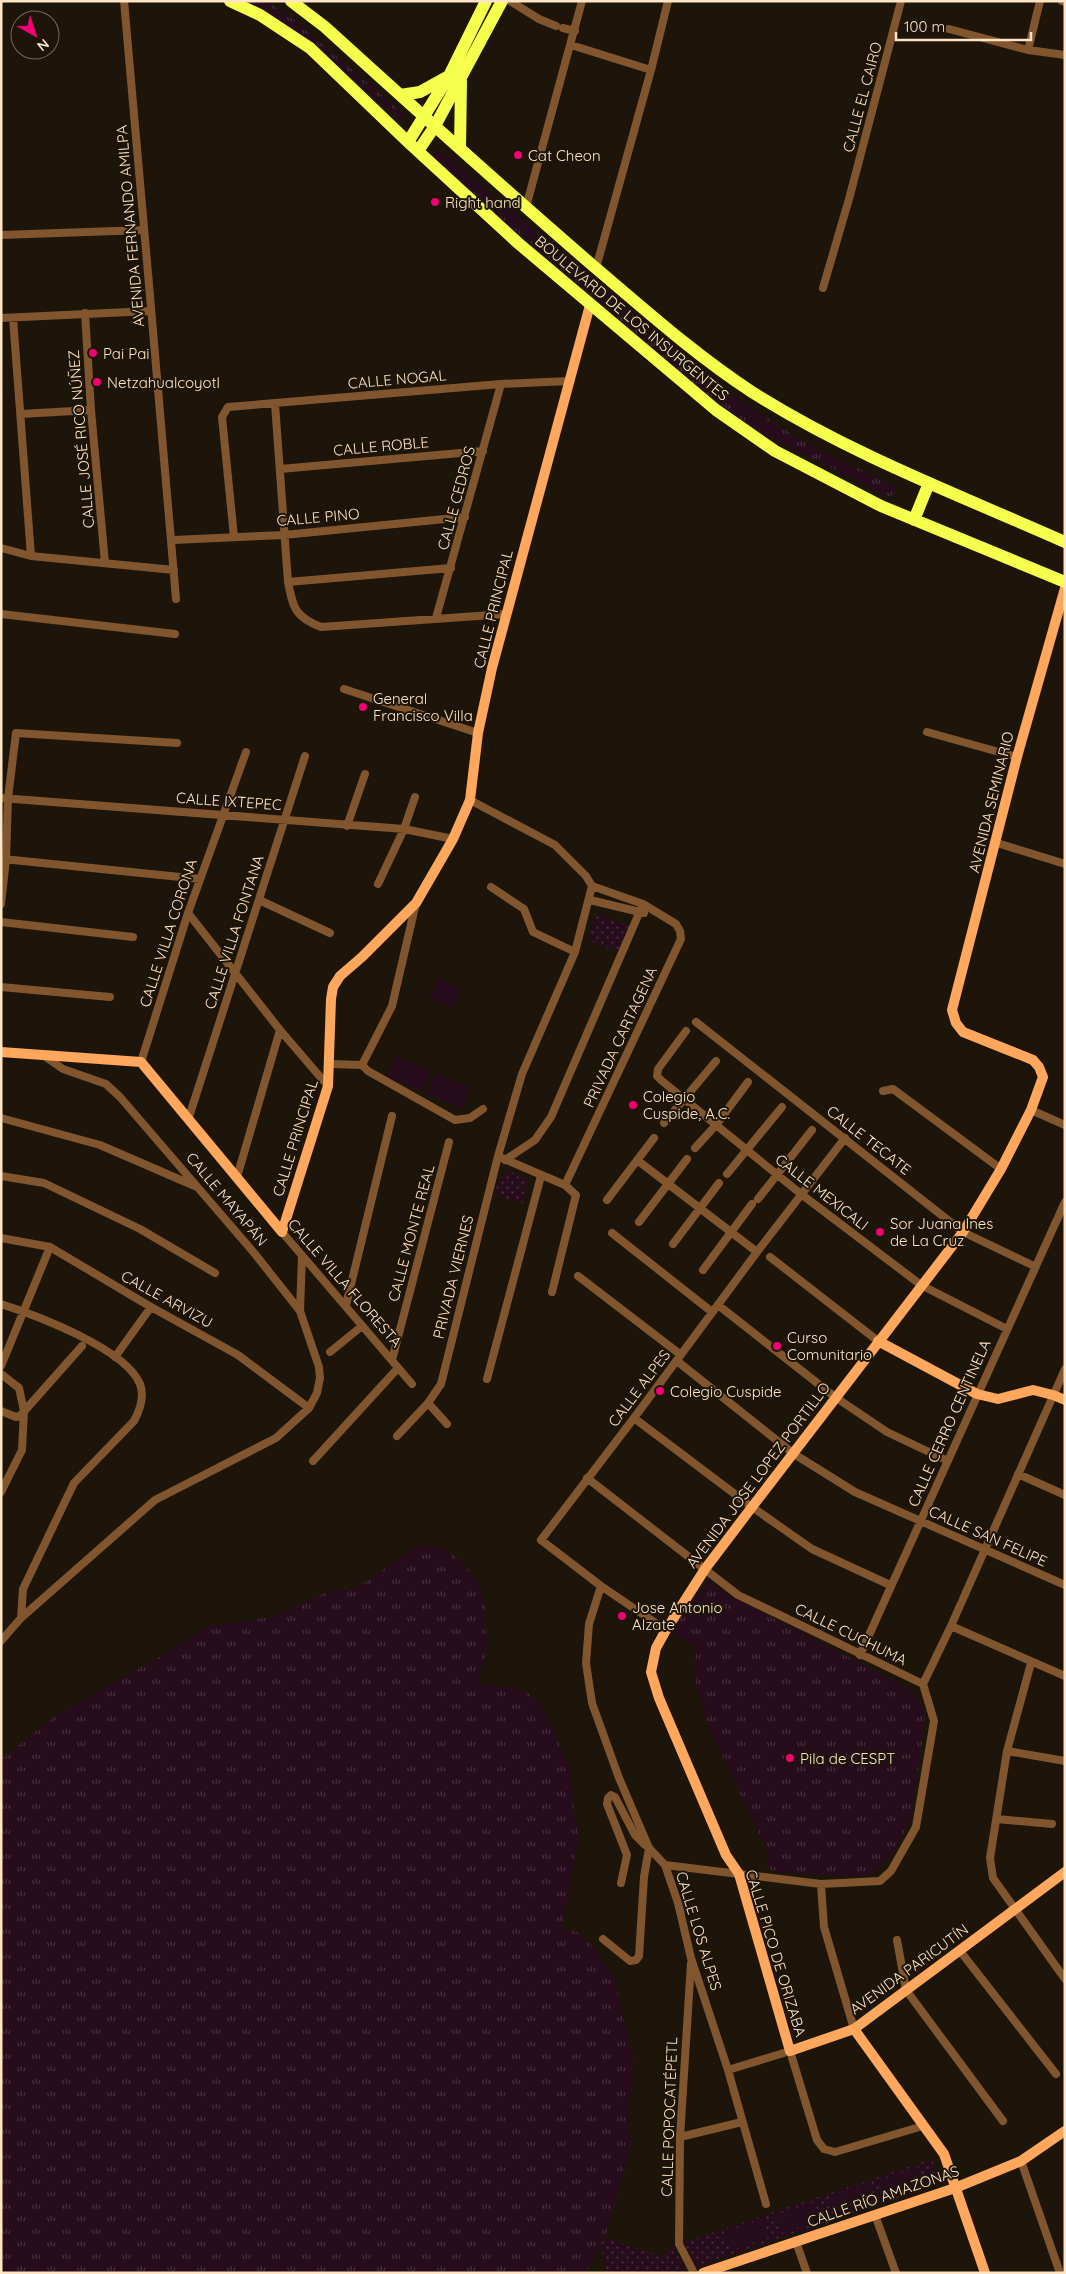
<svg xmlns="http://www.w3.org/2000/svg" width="1066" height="2274" viewBox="0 0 1066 2274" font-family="Quicksand,sans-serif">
<defs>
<pattern id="grass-tufts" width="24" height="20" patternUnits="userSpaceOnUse" patternTransform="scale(1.25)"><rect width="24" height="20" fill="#270c1c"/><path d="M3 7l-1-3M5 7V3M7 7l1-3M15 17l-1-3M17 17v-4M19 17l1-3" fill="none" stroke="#472f3c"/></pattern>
<pattern id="park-dots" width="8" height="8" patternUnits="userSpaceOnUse" patternTransform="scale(1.25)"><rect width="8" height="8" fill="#270c1c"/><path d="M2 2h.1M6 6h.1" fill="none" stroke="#472f3c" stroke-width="1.8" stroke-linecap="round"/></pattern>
</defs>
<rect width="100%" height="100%" fill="#1d1509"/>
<!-- grass -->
<path fill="url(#grass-tufts)" d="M236,1H266L292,18L405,115L404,119L400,120L318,48Z
M439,152L444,153L534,230L558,247C630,308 700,375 779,426C816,450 855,467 894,485L896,490L894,495L888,496L770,437L739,418L700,389L433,159L435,153Z
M419,1545L444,1548L464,1564L479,1584L485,1604L487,1649L480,1671V1685L515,1687L529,1694L541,1705L571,1770L574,1813L579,1835L562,1929L578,1932L593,1947L614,1978L633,2059L629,2115L631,2145L605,2238L585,2273H1V1759L54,1717L173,1649L208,1626L272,1617L327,1592L358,1587Z
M711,1579L719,1590L902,1685L912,1692L925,1712L924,1729L911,1818L895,1851L875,1872L858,1877L779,1872L767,1868V1850L707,1723L694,1675L696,1647L669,1631Z"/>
<!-- park -->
<path fill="url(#park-dots)" d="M596,915L631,926L619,952L588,940Z
M508,1170L528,1180L523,1203L494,1195L499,1181Z
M932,2159L941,2183L694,2267L682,2243Z
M605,2238L662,2256L673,2245L686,2272L605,2273L606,2267L601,2244Z"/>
<!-- pitch -->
<path fill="#270c1c" d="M438,978L461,988L452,1008L429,998Z
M396,1056L431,1071L422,1091L387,1077Z
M436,1073L471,1088L462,1109L427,1094Z
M918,2167L924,2185L886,2198L880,2180Z
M867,2184L873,2202L835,2215L829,2197Z
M814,2202L820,2220L782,2233L776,2215Z
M763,2219L769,2237L731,2250L725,2232Z"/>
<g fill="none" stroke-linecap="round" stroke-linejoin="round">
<!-- street -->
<path stroke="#81562f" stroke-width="8" d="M124,1C141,200 160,400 176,599
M510,1L539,19L556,26
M1062,1L1065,2
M563,28L575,31
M949,29L1028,50L1065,55
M571,45L651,70
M1028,50L1040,1
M526,207L582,1
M1,235L144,230
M596,268L651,70L668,1
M823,288L849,199L901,1
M85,313L91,410L105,563
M1,318L150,311
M13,318L31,556
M275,404L288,582C293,608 295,617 321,627L506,614
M21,414L91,410
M280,469L483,451
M234,537L222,417L228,407L501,384L569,381
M173,540L284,535L465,517
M1,548L31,556L174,570
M288,582L451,568
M1,614L175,634
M436,618L501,384
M344,689L478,733
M927,732L1017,757
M1,798L404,829L453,839
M470,800L555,845L586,876L592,886L643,904L676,924L680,931L681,939L565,1185
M347,826L365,774
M997,843L1065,864
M3,859L200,879
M378,884L404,829L415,797
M491,887L524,909L533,932L575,952
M259,900L330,933
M590,900L644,913
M1,904L6,859L8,798L16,733L177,743
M188,913L280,1030L328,1086
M1,922L133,937
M1,987L110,997
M696,1022L963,1232L1034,1266
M686,1031L658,1069L657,1076L662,1081L801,1194L921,1285L1007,1329
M141,1062L188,913L246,752
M330,1064L362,1065L368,1071L455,1120L470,1118L483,1109
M362,1065L392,1006L416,903
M883,1091L893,1089L1001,1169
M1031,1110L1065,1125
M189,1117L305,756
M1,1118L100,1145L197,1187
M664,1123L716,1061
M695,1148L716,1125L748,1082
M502,1158L565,1185L576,1195L552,1292
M505,1160L535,1140L551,1117L643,904
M637,1160L757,1252
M727,1174L782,1107
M1,1176L44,1183L140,1229L215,1273
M237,1177L280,1030
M758,1199L812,1130
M607,1200L654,1138
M639,1222L687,1159
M282,1232L412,1384
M612,1233L712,1312
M1,1238L50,1247L151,1307L238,1355L309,1408
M673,1244L719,1183
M770,1257L878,1341
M703,1270L752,1204
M578,1276L681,1355
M1,1304C36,1315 126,1349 140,1384C145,1397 140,1410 134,1421L74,1483L23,1589L21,1618
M346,1305L392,1116
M718,1305L835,1397L887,1432L948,1461
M300,1311L302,1256
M330,1352L362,1326
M115,1357L151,1307
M392,1360L449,1142
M677,1361L794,1454L855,1492L1065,1585
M1,1366L50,1247
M1,1374L19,1388L24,1411L22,1450L1,1492
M487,1379L541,1176
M428,1403L447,1424
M1,1411L16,1417L20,1416L82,1346
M634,1418L752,1507L812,1549L890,1585
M397,1436L428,1403L441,1384L498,1156L522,1074L575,952L592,886
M313,1461L398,1368
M1018,1474L1065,1495
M587,1478L738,1595L923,1684L934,1721L916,1827L891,1871L880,1881L821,1884L665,1865
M601,1586L589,1624L586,1663L592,1703L619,1778L649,1848L665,1865L678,1903L691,1958L728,2070L766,2204
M951,1626L1065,1676
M666,1630L601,1586L541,1540L634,1418L757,1252L845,1138
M1,1641L21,1618L155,1500L276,1438L309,1408L317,1393L320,1378L319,1367L300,1311L255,1254L120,1097L106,1084L63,1069L43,1055
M860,1655L1065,1202
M1031,1663L1007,1751L990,1858L993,1878L1065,1979
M923,1684L951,1626L1065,1369
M1007,1751L1065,1761
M997,1819L1052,1824
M621,1883L627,1855L607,1804L608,1798L611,1795L615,1797L635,1835L645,1845
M821,1884L824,1927L854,2029
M603,1939L630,1961L636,1960L639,1956L644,1877L649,1848
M897,1940L906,1990L1003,2121
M960,1951L1056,2074
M691,1963L680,2137L679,2244L694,2273
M728,2070L790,2051L817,2140L824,2149L835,2152L923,2126
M680,2137L742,2122
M1021,2161L1060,2273
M875,2215L896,2273
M796,2242L807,2273"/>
<!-- secondary -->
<path stroke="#ffa75c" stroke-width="10" d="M1065,588L1017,757L952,1010L956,1023L963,1032L1033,1060L1039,1067L1043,1077L1031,1110L1001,1169L963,1232L752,1507L705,1569L666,1630L656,1648L651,1672L659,1698L726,1855L739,1874L790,2051L854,2029L1065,1872
M1,1052L141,1062L282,1232
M282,1232L328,1086L331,999L333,987L340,976L362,957L416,903L453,839L470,800L478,733L492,668L590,305
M878,1341L977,1394L998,1399L1033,1390L1053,1395L1065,1400
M854,2029L944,2154L985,2273
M703,2273L955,2188L1021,2161L1065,2131"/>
<!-- primary -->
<path stroke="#f5ff4c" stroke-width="12" d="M230,1L260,15L310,48L408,142L518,243L716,410L775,451L881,506L1065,582
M291,1L325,27C413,107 501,186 591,264C643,308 694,354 752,392C850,454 959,495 1065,542
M400,95L420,92L447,77
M408,142L449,76L486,1
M460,149L461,81
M418,151L435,126L502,1
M914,520L929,483"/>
</g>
<!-- markers -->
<g fill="#f00070" stroke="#1d1509" stroke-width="2">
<circle cx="518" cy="155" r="5"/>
<circle cx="435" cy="202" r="5"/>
<circle cx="93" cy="353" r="5"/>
<circle cx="97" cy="382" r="5"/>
<circle cx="363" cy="707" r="5"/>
<circle cx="633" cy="1105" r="5"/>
<circle cx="880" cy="1232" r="5"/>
<circle cx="777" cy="1346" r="5"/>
<circle cx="660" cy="1391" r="5"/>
<circle cx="622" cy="1616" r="5"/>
<circle cx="790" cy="1758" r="5"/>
</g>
<g text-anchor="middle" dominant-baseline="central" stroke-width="4" stroke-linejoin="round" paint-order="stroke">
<!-- street labels -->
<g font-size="15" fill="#ffe5c5" stroke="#1d1509">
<text transform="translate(862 97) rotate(-75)">CALLE EL CAIRO</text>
<text transform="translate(130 226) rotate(-95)">AVENIDA FERNANDO AMILPA</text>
<text transform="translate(632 318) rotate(40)">BOULEVARD DE LOS INSURGENTES</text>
<text transform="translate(397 379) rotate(-5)">CALLE NOGAL</text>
<text transform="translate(81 439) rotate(-95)">CALLE JOSÉ RICO NÚÑEZ</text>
<text transform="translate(381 446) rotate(-5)">CALLE ROBLE</text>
<text transform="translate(456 498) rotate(-75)">CALLE CEDROS</text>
<text transform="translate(318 517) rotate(-5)">CALLE PINO</text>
<text transform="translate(493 609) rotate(-76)">CALLE PRINCIPAL</text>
<text transform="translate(229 801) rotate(4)">CALLE IXTEPEC</text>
<text transform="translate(991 802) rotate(-76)">AVENIDA SEMINARIO</text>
<text transform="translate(234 932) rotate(-72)">CALLE VILLA FONTANA</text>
<text transform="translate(168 933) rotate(-72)">CALLE VILLA CORONA</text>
<text transform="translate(620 1037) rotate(-65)">PRIVADA CARTAGENA</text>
<text transform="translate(295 1138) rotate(-73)">CALLE PRINCIPAL</text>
<text transform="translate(869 1140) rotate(38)">CALLE TECATE</text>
<text transform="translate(822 1192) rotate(38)">CALLE MEXICALI</text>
<text transform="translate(227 1199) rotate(50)">CALLE MAYAPÁN</text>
<text transform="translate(411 1233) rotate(-75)">CALLE MONTE REAL</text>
<text transform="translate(453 1277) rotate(-76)">PRIVADA VIERNES</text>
<text transform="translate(345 1283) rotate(49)">CALLE VILLA FLORESTA</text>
<text transform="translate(167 1299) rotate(29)">CALLE ARVIZU</text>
<text transform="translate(639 1388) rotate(-53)">CALLE ALPES</text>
<text transform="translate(949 1423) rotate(-66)">CALLE CERRO CENTINELA</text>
<text transform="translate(758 1475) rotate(-53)">AVENIDA JOSE LOPEZ PORTILLO</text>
<text transform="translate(988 1536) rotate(24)">CALLE SAN FELIPE</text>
<text transform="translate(851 1634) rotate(26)">CALLE CUCHUMA</text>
<text transform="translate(699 1931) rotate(73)">CALLE LOS ALPES</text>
<text transform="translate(776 1953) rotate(73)">CALLE PICO DE ORIZABA</text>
<text transform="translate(909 1969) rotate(-36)">AVENIDA PARICUTÍN</text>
<text transform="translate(669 2117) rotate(-88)">CALLE POPOCATÉPETL</text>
<text transform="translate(883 2196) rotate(-19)">CALLE RÍO AMAZONAS</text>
</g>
<!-- poi labels -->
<g font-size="15" fill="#ffe5c5" stroke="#1d1509" text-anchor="start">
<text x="528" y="155">Cat Cheon</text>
<text x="445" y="202">Right hand</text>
<text x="103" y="353">Pai Pai</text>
<text x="107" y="382">Netzahualcoyotl</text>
<text x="373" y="698">General<tspan x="373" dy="17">Francisco Villa</tspan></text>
<text x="643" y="1096">Colegio<tspan x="643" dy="17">Cuspide, A.C.</tspan></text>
<text x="890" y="1223">Sor Juana Ines<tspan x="890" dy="17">de La Cruz</tspan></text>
<text x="787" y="1337">Curso<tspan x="787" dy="17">Comunitario</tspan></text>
<text x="670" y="1391">Colegio Cuspide</text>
<text x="632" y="1607">Jose Antonio<tspan x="632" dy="17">Alzate</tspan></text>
<text x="800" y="1758">Pila de CESPT</text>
</g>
</g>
<!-- border -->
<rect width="1066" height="2274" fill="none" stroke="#ffe5c5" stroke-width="5"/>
<!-- north arrow -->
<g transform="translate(35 35) rotate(141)"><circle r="24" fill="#1d1509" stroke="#776854"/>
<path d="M0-4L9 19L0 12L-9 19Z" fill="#f00070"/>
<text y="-8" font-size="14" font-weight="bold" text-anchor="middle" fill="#ffe5c5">N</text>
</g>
<!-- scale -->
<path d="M896 32v8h135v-8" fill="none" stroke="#ffe5c5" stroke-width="2.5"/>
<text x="904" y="32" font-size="15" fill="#ffe5c5" stroke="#1d1509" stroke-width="4" paint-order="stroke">100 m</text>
</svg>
